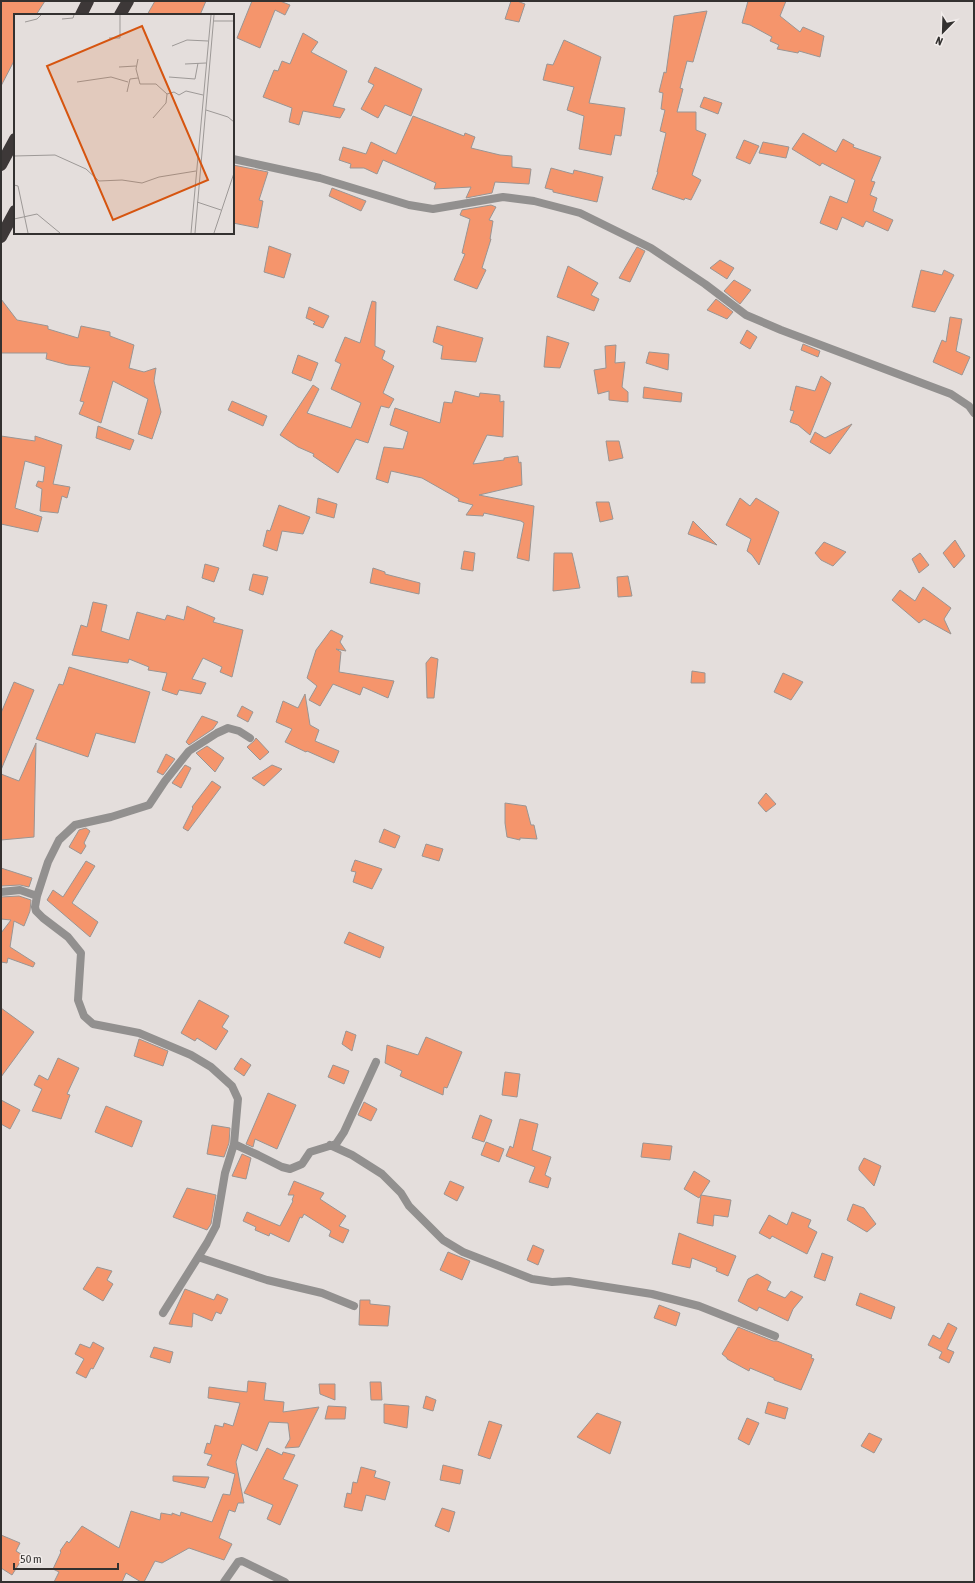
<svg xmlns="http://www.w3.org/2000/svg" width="975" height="1583" viewBox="0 0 975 1583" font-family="'Asap Condensed',sans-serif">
<rect width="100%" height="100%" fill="#e4dedc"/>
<!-- building -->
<path fill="#f5956c" stroke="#9a9593" d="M1,1H45L36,15H15V59L1,86Z
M155,1H206L200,15H147Z
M252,1H280L290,5L285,15L275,10L260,48L237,38Z
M511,1H517L525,4L519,22L505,19Z
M748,1H786L780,16L800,32L803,27L824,36L820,57L799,51L798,53L777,49L779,45L770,41L772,37L750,25L742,23Z
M707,11L693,62L687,61L680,88L683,89L677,112H696V130L706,134L692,175L701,180L691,200L685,198L684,200L652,189L658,172H657L666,133L660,131L665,110L661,109L663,93L659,92L664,72L666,73L674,16Z
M303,33L318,42L311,52L347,71L333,106L345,109L340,118L303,111L299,125L289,122L292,108L263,97L274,70L278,71L282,61L290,64Z
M564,40L601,57L589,103L625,108L621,136L615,135L611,155L579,149L584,116L567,110L574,87L543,80L547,64L553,65Z
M375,67L422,89L411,116L385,105L378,118L361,109L374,85L368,82Z
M704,97L722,103L718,114L700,107Z
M413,116L464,136L465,133L475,137L471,148L500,155L512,156V167L531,169L529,184L495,182L492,193L466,198L471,187L434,189L436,183L383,160L377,174L364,168H350L351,164L339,160L343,147L366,154L371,142L396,154Z
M803,133L836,152L843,139L854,145L853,147L881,157L871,181L875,182L870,195L877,198L873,211L893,220L888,231L866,221L863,227L842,217L837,230L820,223L830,196L847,203L855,180L822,163L820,166L792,149Z
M744,140L759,146L750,164L736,158Z
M763,142L789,147L786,158L759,153Z
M233,165L268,172L259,200L263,201L258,228L233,223Z
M551,168L573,174L574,170L603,177L597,202L553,192V190L545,188Z
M332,188L366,201L361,211L329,196Z
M491,205L496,207L489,220L493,221L490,239H491L482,268L486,270L477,289L454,280L465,254L462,253L470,219L460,215L462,210Z
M269,246L291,254L284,278L264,272Z
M637,247L645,251L630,282L619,278Z
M720,260L734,268L727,279L710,268Z
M568,266L598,283L591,295L599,299L594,311L557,297Z
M921,270L942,275L944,270L954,275L935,312L912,307Z
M734,280L751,290L740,304L724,291Z
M1,299L17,320L48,326V329L78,338L81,326L110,332V336L134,345L129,368L144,372L156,368L154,381L161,412L152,439L138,434L148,399L113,381L101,423L79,414L84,402L80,401L90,367L68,365L46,359L47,353H1Z
M716,299L733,312L727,319L707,310Z
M372,301L376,302L375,346L385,351L382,359L394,366L383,393L394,399L389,408L381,406L368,443L356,439L338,473L313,456L314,454L298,447L280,435L313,385L319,389L307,413L351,428L361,403L331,389L341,364L335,361L345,337L360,343Z
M309,307L329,316L323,328L313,324L315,322L306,318Z
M950,317L962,319L956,351L970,357L962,375L933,362L942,340L946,342Z
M437,326L483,338L476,362L441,359L443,346L433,342Z
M747,330L757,337L750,349L740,343Z
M547,336L569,343L560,368L544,367Z
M803,344L820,351L818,357L801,350Z
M616,345L615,363L625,362L622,387L628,392V402L609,400V391L598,394L594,370L606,368L605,346Z
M649,352L669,354L668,370L646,363Z
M298,355L318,363L311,381L292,373Z
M821,376L831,383L810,435L798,425L790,422L794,411L790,410L796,386L815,391Z
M644,387L682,393L681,402L643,398Z
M455,391L479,397L480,393L500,395V402L504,401L503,437L487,435L473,464L504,460V458L518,456L519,463L521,462L522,485L479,495L534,506L529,561L517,558L524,523L521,521L484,513L483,516L466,515L473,505L458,501L459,499L422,478L391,471L388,483L376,479L384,447L403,449L408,432L390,425L395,408L440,423L444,402L452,403Z
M232,401L267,416L263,426L228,410Z
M852,424L830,454L810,442L815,432L825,438Z
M98,426L134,440L130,450L96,438Z
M1,436L35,441V436L62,445L53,484L70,487L67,498L62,496L58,513L40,511L42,489L36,486L38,481L43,482L45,467L25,461L15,508L42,517L38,532L1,524Z
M606,441H619L623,458L609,461Z
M318,498L337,504L334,518L316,513Z
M740,498L750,506L756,498L779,512L759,565L752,555L747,551L751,539L726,525Z
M596,502H609L613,519L600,522Z
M279,505L310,517L303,534L282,531L277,551L263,546L267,530L270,531Z
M693,521L717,545L688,534Z
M955,540L965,556L954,568L943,553Z
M824,542L846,552L833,566L821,560L815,553Z
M464,551L475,553L473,571L461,569Z
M554,553H572L580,588L553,591Z
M920,553L929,565L919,573L912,559Z
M205,564L219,568L214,582L202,578Z
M373,568L385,572V574L420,583L419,594L370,583Z
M253,574L268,577L263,595L249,590Z
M628,576L632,596L618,597L617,577Z
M923,587L951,608L944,619L951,634L924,619L919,623L892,600L900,590L915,601Z
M93,602L107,605L101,631L129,640L137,612L165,620L167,615L184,620L187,606L215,618L213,622L243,630L232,677L220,672L222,667L203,658L192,679L206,683L201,694L179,690L177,695L162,690L167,673L148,670L149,667L129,659L128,663L72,655L81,625L87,627Z
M331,630L343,636L340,642L346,651L336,649L341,652L339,672L394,681L388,698L363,687L360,695L333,684L320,706L309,700L317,686L307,678L316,650Z
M431,657L438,659L434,698H427L426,663Z
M69,667L150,692L135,743L96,733L88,757L36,739L59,684L63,685Z
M692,671L705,673V683H691Z
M783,673L803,682L791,700L774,692Z
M14,682L34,690L1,770V713Z
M305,694L310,725L319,730L315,741L339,751L334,763L307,751L306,752L285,742L292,729L276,722L283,701L298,708Z
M242,706L253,712L248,722L237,716Z
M202,716L218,722L213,729L189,745L186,742Z
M256,738L269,752L260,760L247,747L254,741Z
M36,743L34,837L1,840V774L19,781Z
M207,746L224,758L215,772L196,753Z
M166,754L175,759L163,775L157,772Z
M185,765L191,768L181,788L172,783Z
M272,765L282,769L264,786L252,778Z
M212,781L221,787L188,831L183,828L193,808L192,807Z
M766,793L776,804L766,812L758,803Z
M505,803L526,806L531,825H534L537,839L520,838V840L507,837L505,823Z
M86,828L90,831L84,843L86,846L81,854L69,847L79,830Z
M384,829L400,836L395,848L379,842Z
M426,844L443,849L439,861L422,856Z
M355,860L382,869L372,889L353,882L356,872L351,871Z
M86,861L95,866L72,903L98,922L90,937L47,900L53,890L63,897Z
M1,868L32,878L29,887L20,885L1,886Z
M19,896L31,900L30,911L24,926L14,921L10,947L35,963L33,967L8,958L7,963L1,962V933L11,920L1,919V897Z
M349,932L384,947L380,958L344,943Z
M199,1000L229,1016L222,1027L228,1031L216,1050L197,1038L195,1041L181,1033Z
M1,1008L34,1032L1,1077Z
M346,1031L356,1035L352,1051L342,1044Z
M426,1037L462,1052L447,1088L444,1087L443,1095L400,1076L402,1071L385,1063L387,1045L418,1055Z
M139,1039L168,1051L163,1066L134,1056Z
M58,1058L79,1068L67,1094L70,1095L61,1119L32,1111L42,1089L34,1085L39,1075L48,1080Z
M241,1058L251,1065L244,1076L234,1069Z
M333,1065L349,1071L344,1084L328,1077Z
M505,1072L520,1074L517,1097L502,1095Z
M268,1093L296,1105L277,1149L255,1139L253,1147L246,1144Z
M1,1100L20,1110L10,1129L1,1124Z
M364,1102L377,1109L371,1121L358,1115Z
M106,1106L142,1121L132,1147L95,1132Z
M480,1115L492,1120L484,1142L472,1138Z
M520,1119L538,1124L532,1150L551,1157L545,1175L551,1178L548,1188L529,1182L535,1167L506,1156L510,1146L513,1148Z
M212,1125L230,1128L229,1143L224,1157L207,1154Z
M486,1142L504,1149L499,1162L481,1155Z
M643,1143L672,1146L670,1160L641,1157Z
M242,1154L251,1158L246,1179L232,1176Z
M864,1158L881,1166L874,1186L859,1170V1167Z
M694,1171L710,1181L699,1198L684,1189Z
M294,1181L324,1193L320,1199L346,1216L339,1226L349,1230L343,1243L329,1236L331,1231L304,1214L302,1218L300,1217L289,1242L270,1233L269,1236L255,1230L256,1227L243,1221L247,1212L280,1226L293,1201L292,1200L294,1195H288Z
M450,1181L464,1187L457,1201L444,1194Z
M187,1188L216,1195L211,1224L207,1230L173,1217Z
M701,1195L731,1200L728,1217L714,1215L713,1226L697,1223Z
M853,1204L864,1208L876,1224L867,1232L847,1220Z
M792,1212L811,1220L808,1227L817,1232L807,1254L772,1236L770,1239L759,1233L769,1215L787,1225Z
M679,1233L736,1256L728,1276L716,1271L717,1268L692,1258L690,1268L672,1264Z
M533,1245L544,1250L538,1265L527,1260Z
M448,1252L470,1261L462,1280L440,1270Z
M822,1253L833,1257L825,1281L814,1277Z
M97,1267L112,1271L107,1280L113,1284L103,1301L83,1289Z
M757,1274L771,1282L767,1290L785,1298L791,1291L803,1297L793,1309L788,1321L759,1307L757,1311L738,1301L748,1279Z
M185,1289L214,1300L217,1294L228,1299L221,1314L216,1312L212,1321L193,1313L192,1327L169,1324Z
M860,1293L895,1307L891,1319L856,1305Z
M360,1300H370V1304L390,1306L388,1326L359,1325Z
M659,1305L680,1313L676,1326L654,1318Z
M948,1323L957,1328L947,1349L954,1352L949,1363L939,1358L942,1352L928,1345L933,1335L940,1339Z
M738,1327L773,1341H777L812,1355L811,1358L814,1359L801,1390L774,1380V1378L750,1368L749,1371L727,1359V1358L722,1354Z
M93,1342L104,1348L93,1369L91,1368L86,1378L76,1373L84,1359L75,1354L80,1344L90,1348Z
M154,1347L173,1352L170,1363L150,1357Z
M248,1381L266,1383L264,1400L284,1402L283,1412L319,1407L299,1447L285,1448L290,1439L288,1423L269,1422L257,1451L242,1444L236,1462L244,1503H238L235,1512L229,1510L219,1538L232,1544L224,1560L189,1548L162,1563L155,1561L144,1582H141L126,1573L122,1582H54L59,1572L53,1569L61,1552L60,1551L67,1541L69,1543L82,1526L119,1548L131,1511L160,1520L161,1513L172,1515V1513L180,1516L181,1512L212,1522L223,1494L230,1495L235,1474L207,1465L212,1455L204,1453L207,1443L210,1444L215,1425L223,1427L224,1423L233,1426L240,1403L208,1398L209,1387L247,1392Z
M370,1382H381L382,1400H371Z
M319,1384H335V1400L320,1394Z
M426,1396L436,1400L433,1411L423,1408Z
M768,1402L788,1408L785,1419L765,1413Z
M384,1404L409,1406L407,1428L384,1423Z
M328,1406L346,1407L345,1419H325Z
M597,1413L621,1422L610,1454L577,1437Z
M747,1418L759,1423L749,1445L738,1439Z
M489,1421L502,1425L490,1459L478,1455Z
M869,1433L882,1439L874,1453L861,1446Z
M267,1448L282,1455L283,1452L295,1455L283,1479L298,1485L280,1525L267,1519L273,1505L244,1493Z
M443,1465L463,1470L460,1484L440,1480Z
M361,1467L376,1471L374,1477L390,1482L385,1500L366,1495L362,1511L344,1507L347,1493L351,1494L353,1482L357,1483Z
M173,1476L209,1477L205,1488L173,1481Z
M442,1508L455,1512L449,1532L435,1526Z
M1,1535L20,1543L16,1551L24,1556L12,1575L1,1568Z"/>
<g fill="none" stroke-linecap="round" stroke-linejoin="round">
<!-- street -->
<path stroke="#92908f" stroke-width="8" d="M233,159L320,178L409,205L433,209L503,197L534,201L580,213L651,248L705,284L746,315L781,330L951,394L969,406L974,413
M1,892L20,890L37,896L35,907L36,911L43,918L68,937L81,953L78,1000L84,1016L93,1024L139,1033L191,1055L211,1067L232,1086L238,1099L234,1144L225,1173L216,1226L207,1243L163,1313
M37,896L48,862L59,840L75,825L111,817L149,805L165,781L189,751L217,733L228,728L239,731L250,738
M234,1144L258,1155L282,1167L290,1169L302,1164L310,1152L336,1144L344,1132L376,1062
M330,1145L352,1155L382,1174L401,1193L409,1206L443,1240L463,1252L532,1279L552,1282L569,1281L652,1294L699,1306L775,1336
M198,1257L267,1280L322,1293L354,1306
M224,1582L238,1562L242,1561L285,1582"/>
<!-- highway -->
<path stroke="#3d3838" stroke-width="12" d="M81,15L88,1
M120,15L128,1
M1,165L15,139
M1,237L15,211"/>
</g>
<!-- overview -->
<g transform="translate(14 14)">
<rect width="220" height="220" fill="#e4dedc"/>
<path fill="none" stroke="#9d9997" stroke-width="1" d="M48,5L59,4L60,1M200,7H220M11,8L23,5L27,1M95,24H106V1M158,32L173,26L194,27M124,45L122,55L126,70H142L153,80L160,78L165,81L172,77L189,81M171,50L192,49M105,53L122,52M155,63L181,65L184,49M63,68L97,63L114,68M113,78L116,65L124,64M192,96L214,103L220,108M139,104L152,89L153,80M0,142L41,141L72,155L85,167L108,166L128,169L145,163L182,157M0,171L4,172L14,219M183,188L207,196M0,205L23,200L46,219M177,219L197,1M181,219L200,1M200,219L220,159"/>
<path fill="#d65510" fill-opacity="0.15" stroke="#d65510" stroke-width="2" d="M128,12L194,166L99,206L33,52Z"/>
<rect width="220" height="220" fill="none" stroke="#333130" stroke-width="2"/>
</g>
<!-- border -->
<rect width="975" height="1583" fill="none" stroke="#333130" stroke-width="4"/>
<!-- north arrow -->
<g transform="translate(943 32) rotate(203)" stroke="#f1ecea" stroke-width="3" paint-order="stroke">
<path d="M0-3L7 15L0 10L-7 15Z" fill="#333130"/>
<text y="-6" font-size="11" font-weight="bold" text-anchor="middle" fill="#333130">N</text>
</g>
<!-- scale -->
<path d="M14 1563v6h104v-6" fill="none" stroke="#333130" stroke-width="2"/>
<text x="20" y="1563" font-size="12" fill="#333130" stroke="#f1ecea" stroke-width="3" paint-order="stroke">50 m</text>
</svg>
